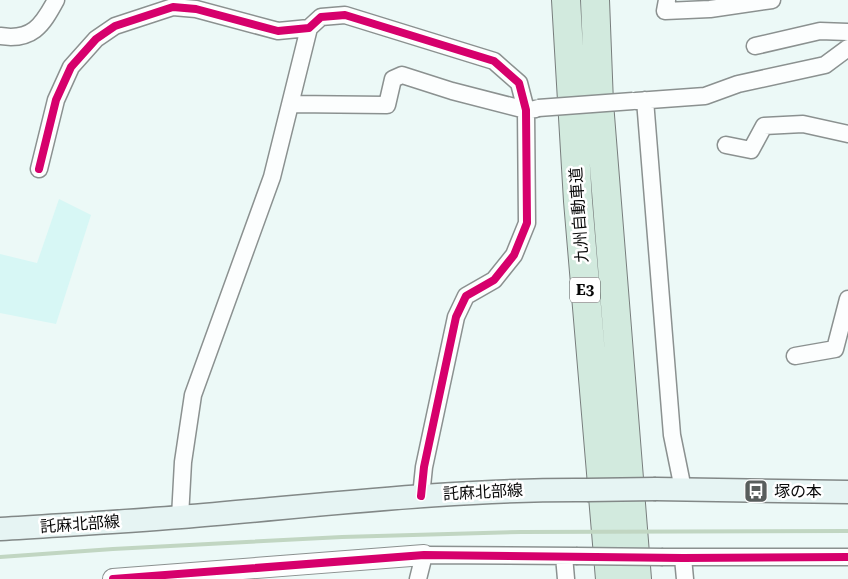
<svg xmlns="http://www.w3.org/2000/svg" width="848" height="579" viewBox="0 0 848 579" font-family="'Roboto Serif','Noto Sans JP',serif">
<rect width="100%" height="100%" fill="#ecf9f7"/>
<!-- farmland -->
<path fill="#d7f7f5" d="M59,199L91,215L56,324L0,313V254L37,263Z"/>
<g fill="none" stroke-linecap="round" stroke-linejoin="round">
<!-- minor casing -->
<g stroke="#8b9190" stroke-width="19">
<path id="minor" d="M667,0L665,11L710,9L772,0
M0,36C32,41 42,26 56,0
M755,46L820,31L848,32
M645,100L672,435L683,489
M636,101L705,96L738,84L825,65L848,48
M291,104L387,105L393,79L402,75L452,91L526,110L536,109
M726,145L751,150L764,126L803,124L848,134
M39,169L56,100L71,67L96,39L115,26L173,7L196,9L278,31L309,28L321,17L345,15L494,61L519,83L526,110L527,223L514,255L494,280L466,296L456,317L424,467L421,496
M795,356L835,349L848,299
M180,517L183,462L193,395L272,177L309,28
M564,556L566,579
M663,557H848
M683,558L685,579
M418,579L424,555L576,556"/>
</g>
<!-- tertiary casing -->
<g stroke="#8b9190" stroke-width="22">
<path id="tertiary" d="M113,579L424,555"/>
</g>
<!-- secondary casing -->
<g stroke="#828887" stroke-width="25">
<path id="secondary" d="M656,489L848,492
M0,529C60,525 121,522 181,517C316,506 451,489 587,490"/>
</g>
<!-- motorway casing -->
<g stroke="#787e7d" stroke-width="30">
<path id="motorway" d="M566,0L578,201L610,579
M595,0L599,103L637,579"/>
</g>
<!-- minor -->
<use href="#minor" stroke="#fcfefe" stroke-width="16"/>
<!-- tertiary -->
<use href="#tertiary" stroke="#fcfefe" stroke-width="20"/>
<!-- secondary -->
<use href="#secondary" stroke="#e6f4f3" stroke-width="22"/>
<!-- motorway -->
<use href="#motorway" stroke="#d2eade" stroke-width="28"/>
<!-- rail -->
<path stroke="#c1d6c2" stroke-width="4" d="M0,557L113,549L342,537L521,532L848,531"/>
<!-- minor-bridge casing -->
<g stroke="#8b9190" stroke-width="19" stroke-linecap="butt">
<path id="minor-bridge" d="M538,108L633,101
M576,556L663,557"/>
</g>
<!-- secondary-bridge casing -->
<g stroke="#828887" stroke-width="25" stroke-linecap="butt">
<path id="secondary-bridge" d="M587,490L656,489"/>
</g>
<!-- minor-bridge -->
<use href="#minor-bridge" stroke="#fcfefe" stroke-width="16"/>
<!-- secondary-bridge -->
<use href="#secondary-bridge" stroke="#e6f4f3" stroke-width="22"/>
<!-- cycleway casing -->
<g stroke="#fff" stroke-width="11">
<path id="cycleway" d="M39,169L56,100L71,67L96,39L115,26L173,7L196,9L278,31L309,28L321,17L345,15L494,61L519,83L526,110L527,223L514,255L494,280L466,296L456,317L424,467L421,496
M113,579L424,555L683,558L848,557"/>
</g>
<!-- cycleway -->
<use href="#cycleway" stroke="#d6006c" stroke-width="8"/>
</g>
<!-- icons -->
<defs>
<g id="bus-square" transform="scale(1.25)"><rect x="-9" y="-9" width="18" height="18" rx="4" fill="#585d5c" stroke="#fff"/><path d="M-5-6H5V4H4V6H2V4H-2V6H-4V4H-5ZM-3.5-4V0h7V-4ZM-3.5 1.2v1.5H-2V1.2ZM2 1.2v1.5H3.5V1.2Z" fill="#fff"/></g>
</defs>
<g fill-rule="evenodd">
<use href="#bus-square" x="756" y="491"/>
</g>
<g text-anchor="middle" dominant-baseline="central" stroke-width="5" stroke-linejoin="round" paint-order="stroke">
<!-- shield labels -->
<rect fill="#fff" stroke="#535353" stroke-width="1" x="570" y="277.5" width="30" height="25" rx="4"/>
<g font-size="15" font-weight="bold" fill="#090909">
<text x="585" y="290">E3</text>
</g>
<!-- street labels -->
<g font-size="16" fill="#090909" stroke="#fff">
<text transform="translate(579 215) rotate(-94)">九州自動車道</text>
<text transform="translate(483 492) rotate(-3)">託麻北部線</text>
<text transform="translate(80 524) rotate(-4)">託麻北部線</text>
</g>
<!-- poi labels -->
<g font-size="16" fill="#090909" stroke="#fff" text-anchor="start">
<text x="774" y="491">塚の本</text>
</g>
</g>
</svg>
